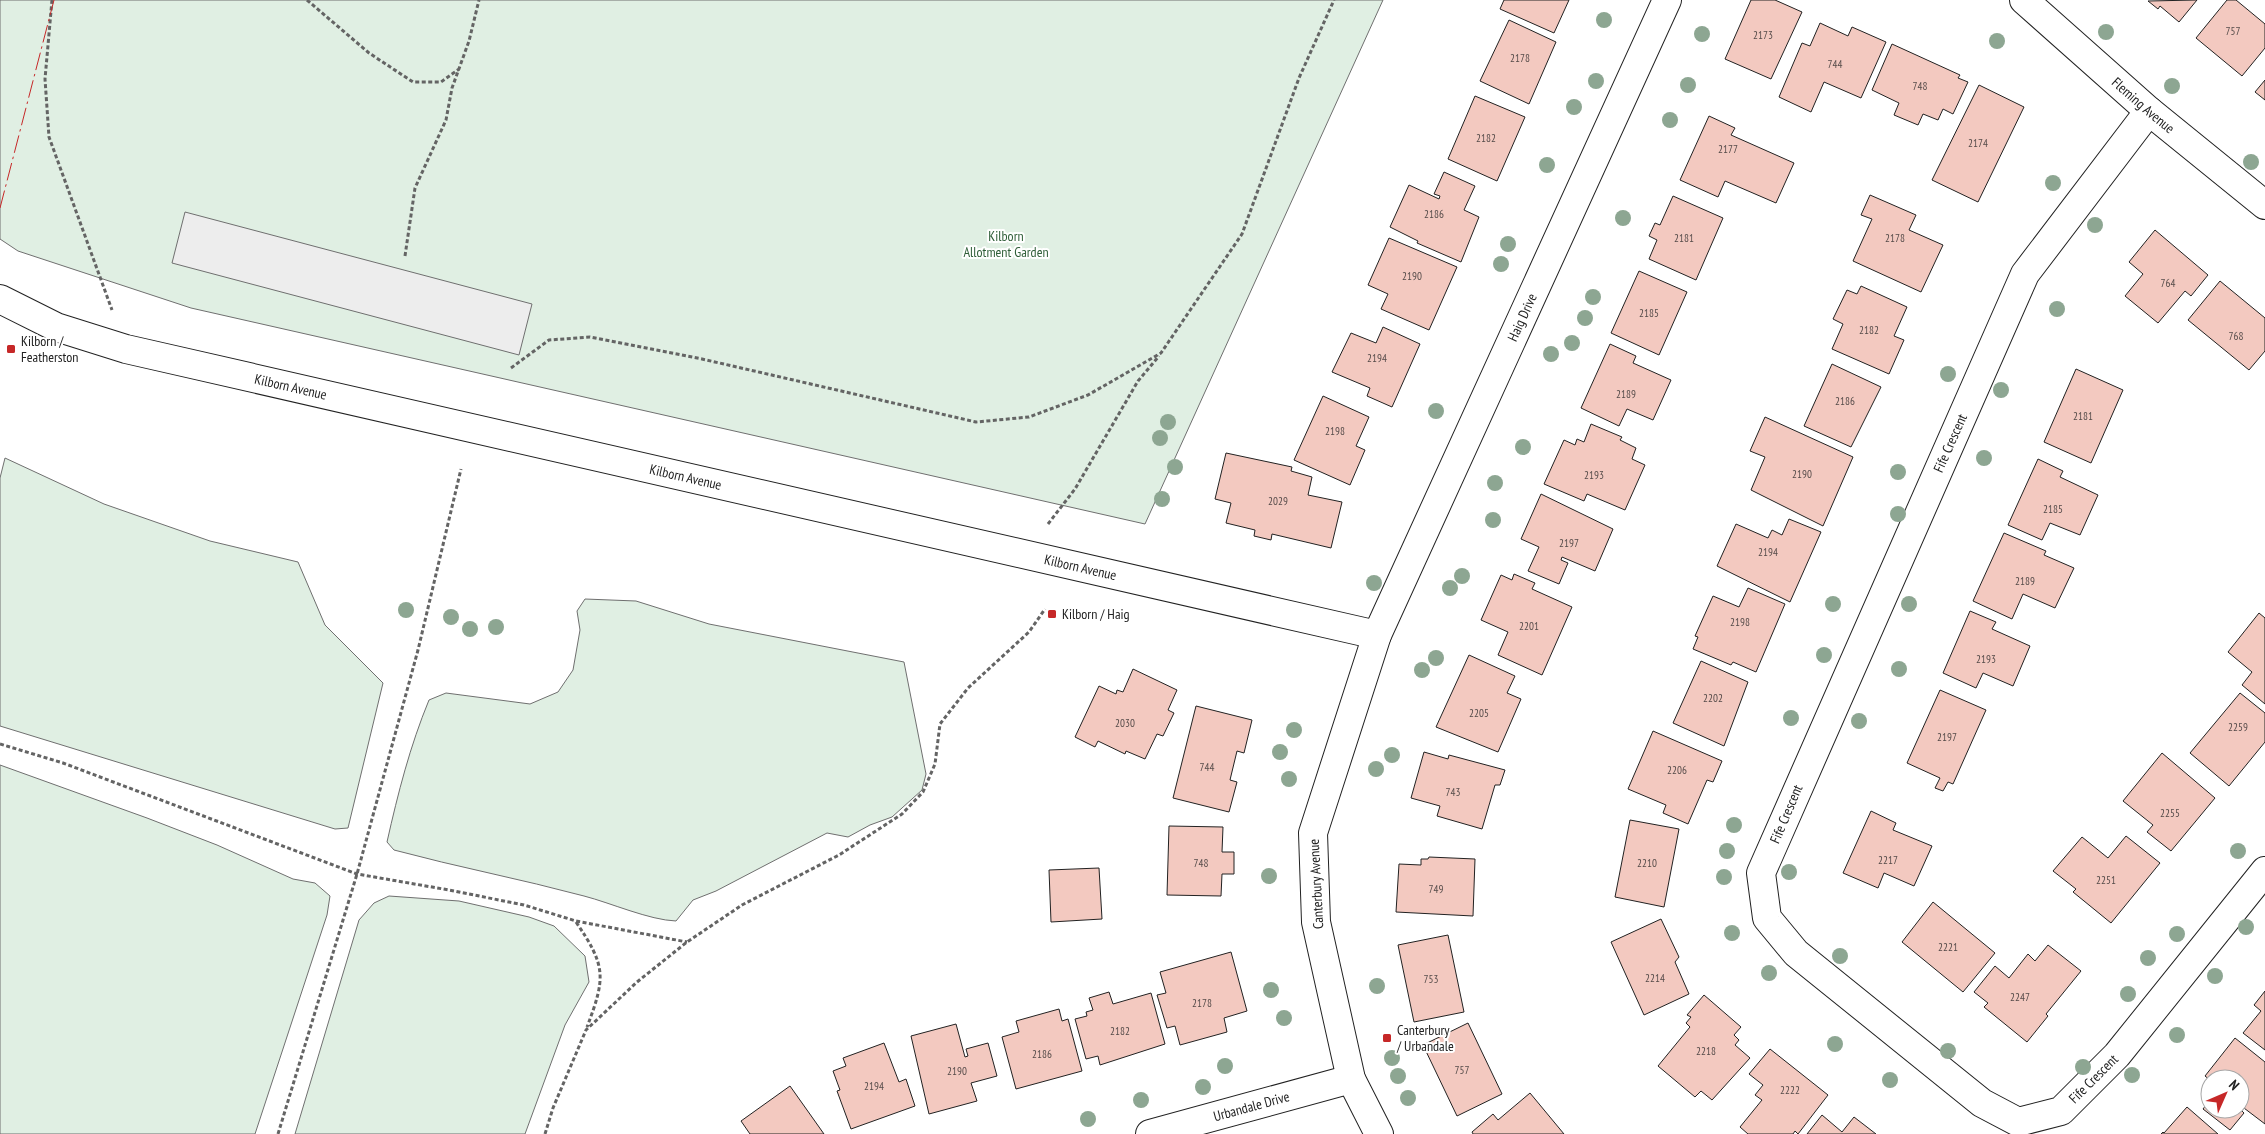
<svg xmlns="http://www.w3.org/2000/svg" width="2265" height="1134" viewBox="0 0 2265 1134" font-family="'PT Sans Narrow',sans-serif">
<rect width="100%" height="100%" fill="#fff"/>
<!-- green -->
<path fill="#e0efe3" stroke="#6f6f6f" d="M0,0H1383L1145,524L191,308L18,251L0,239Z
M5,458L104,504L210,541L298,562L325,625L383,683L348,828L335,829L0,726V478Z
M585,599L636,601L709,624L904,662L926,774L922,790L892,817L870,825L848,837L827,833L716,891L693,900L676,921C649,920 611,903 584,896C521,879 457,867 394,850L387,842C398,793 410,746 429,700L446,693L530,704L558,692L573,670L580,630L577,611Z
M0,765L147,818L217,845L293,879L315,883L330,896L327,915L255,1134H0Z
M389,896L459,901L529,917L554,926L585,956L589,982L565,1025L525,1134H295L359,920L374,903Z"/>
<!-- parking -->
<path fill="#ededed" stroke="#6f6f6f" d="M185,212L532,304L519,355L172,263Z"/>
<!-- building -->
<path fill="#f3c9c0" stroke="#222" d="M1504,0H1569L1554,33L1500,9Z
M1751,0H1775L1802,12L1771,79L1725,59Z
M2197,0L2179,22L2160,6L2158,9L2148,1Z
M2227,0H2236L2265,24V48L2242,76L2196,38Z
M1509,20L1556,42L1529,104L1480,81Z
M1820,23L1848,36L1852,27L1886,42L1861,98L1824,82L1811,112L1779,97L1802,43L1810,46Z
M1892,44L1960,75L1958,78L1968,82L1953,114L1943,109L1938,120L1923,114L1918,125L1894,115L1899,103L1872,90Z
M2265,80V100L2255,92Z
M1979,85L2024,107L1978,202L1932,180Z
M1475,96L1525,117L1497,181L1448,159Z
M1709,116L1735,128L1731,135L1794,163L1776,203L1725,181L1718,197L1680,180Z
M1444,172L1475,186L1464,210L1479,217L1461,262L1417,243L1418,241L1390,227L1409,185L1439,199L1440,196L1434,194Z
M1870,195L1916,215L1909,230L1943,245L1921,292L1853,261L1872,219L1861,215Z
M1673,196L1723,218L1696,280L1649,259L1657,240L1649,236L1655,223L1660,225Z
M2155,230L2208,275L2191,296L2185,291L2158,323L2125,296L2143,274L2129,262Z
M1389,238L1457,267L1429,330L1381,309L1388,294L1368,285Z
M1639,271L1687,292L1659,355L1611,333Z
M2220,281L2265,318V351L2249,370L2188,320Z
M1861,286L1907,307L1894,336L1904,340L1889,374L1832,349L1843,324L1833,319L1847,290L1857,294Z
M1383,327L1420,344L1392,407L1367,396L1370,388L1332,372L1351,333L1376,343Z
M1610,344L1636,356L1633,363L1671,380L1653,420L1627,409L1619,426L1581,408Z
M1832,364L1881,387L1851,447L1804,426Z
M2076,369L2123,390L2091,463L2044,442Z
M1323,396L1369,417L1356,446L1365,450L1350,485L1294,460Z
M1765,417L1853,457L1823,526L1751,490L1765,457L1750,451Z
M1591,424L1622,437L1620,440L1636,448L1632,459L1645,465L1625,510L1587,494L1584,501L1544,484L1564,440L1575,445L1577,439L1584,442Z
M1226,453L1292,467L1291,471L1312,477L1308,495L1342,502L1331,548L1272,534L1271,540L1254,536L1255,530L1226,523L1231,503L1215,499Z
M2038,459L2063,471L2060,477L2098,495L2080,535L2050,523L2042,540L2008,525Z
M1541,494L1613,529L1595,571L1562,557L1561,560L1568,563L1559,584L1528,571L1539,547L1521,539Z
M1789,519L1821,532L1790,602L1717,566L1736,524L1768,538L1772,530L1782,535Z
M2004,533L2046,551L2044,555L2074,568L2055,608L2023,594L2012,619L1973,601Z
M1514,574L1535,583L1532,589L1572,607L1542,675L1498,655L1508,632L1481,620L1501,575L1512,580Z
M1748,588L1785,604L1756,672L1733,662L1731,665L1693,649L1698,637L1695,636L1713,596L1739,607Z
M1970,611L1996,622L1992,629L2030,646L2013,686L1983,673L1976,688L1943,673Z
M2259,613L2265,618V704L2242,685L2252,672L2228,652Z
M1469,655L1515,676L1507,693L1521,699L1498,752L1436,727Z
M1701,661L1748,682L1724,746L1673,723Z
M1133,669L1177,690L1168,710L1174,713L1163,736L1157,734L1145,759L1126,751L1125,754L1098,741L1095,747L1075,737L1099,686L1116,694L1117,690L1123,692Z
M1940,690L1986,710L1953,784L1948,782L1943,791L1935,788L1940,778L1907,763Z
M2240,693L2265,713V742L2229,786L2190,753Z
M1196,706L1252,720L1244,753L1237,751L1230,780L1237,782L1229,812L1173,798Z
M1653,731L1722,761L1713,782L1707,780L1688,824L1663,813L1666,805L1628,789Z
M1424,752L1448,759L1449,755L1505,770L1500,785H1495L1482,829L1437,816L1440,806L1411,798Z
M2162,753L2215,798L2171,851L2147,832L2153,825L2123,801Z
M1871,811L1896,823L1893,830L1932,846L1914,886L1884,873L1878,888L1843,873Z
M1630,820L1679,829L1664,907L1615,897Z
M1169,826L1223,827L1222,852H1234V874H1222L1221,896L1167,895Z
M2126,836L2160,863L2111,923L2073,892L2076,889L2053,871L2082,837L2108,858Z
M1429,857L1475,859L1473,916L1396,912L1399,864L1421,865V859H1428Z
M1099,868L1102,919L1051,922L1049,870Z
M1933,902L1995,953L1963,992L1902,942Z
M1661,919L1679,957L1675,962L1689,994L1644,1015L1611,942Z
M1448,935L1464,1012L1414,1022L1398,945Z
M2048,945L2081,971L2046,1014L2048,1016L2027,1042L1984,1007L1988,1003L1974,992L1995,966L2009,978L2028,954L2035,961Z
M1231,952L1247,1011L1224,1018L1227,1032L1180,1045L1175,1026L1167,1028L1157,995L1166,993L1160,972Z
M2265,991V1050L2243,1033L2261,1011L2254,1005Z
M1109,992L1113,1004L1151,993L1165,1044L1100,1065L1098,1056L1086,1059L1075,1019L1087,1016L1086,1012L1093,1010L1089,998Z
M1704,995L1741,1027L1734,1035L1739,1040L1735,1045L1750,1058L1712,1100L1701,1091L1695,1097L1658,1066L1690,1027L1686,1023L1691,1017L1687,1015Z
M1059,1009L1062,1021L1068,1019L1082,1071L1016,1089L1002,1037L1019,1032L1016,1021Z
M1468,1023L1502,1094L1457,1116L1423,1045Z
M956,1024L965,1057L968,1056L966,1049L988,1043L997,1076L971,1083L977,1101L929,1114L911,1036Z
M2235,1038L2265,1062V1124L2240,1105V1079L2210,1080L2205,1076Z
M884,1043L899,1082L906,1079L915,1106L851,1129L837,1091L840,1090L833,1071L846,1066L843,1058Z
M1770,1049L1828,1095L1798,1134L1795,1131L1793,1134H1748L1740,1127L1762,1100L1755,1095L1763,1085L1749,1074Z
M790,1086L824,1134H750L741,1121Z
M1530,1093L1564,1134H1473L1472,1132L1493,1114L1498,1120Z
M2210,1100V1109H2240L2244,1113L2230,1130L2203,1109Z
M2187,1107L2218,1134H2161L2163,1132L2164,1133Z
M1822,1115L1842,1132L1854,1117L1876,1134H1807Z"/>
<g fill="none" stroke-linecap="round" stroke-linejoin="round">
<!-- minor casing -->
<g stroke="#222" stroke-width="30">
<g id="minor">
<path id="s1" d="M2024,0L2149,111L2265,205"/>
<path id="s2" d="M2149,111L2025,274L1761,873L1767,918L1796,953L1982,1103L2018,1122L2061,1111L2117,1055L2265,871"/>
<path id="s3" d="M0,299L56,327L126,349L1377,635"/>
<path id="s4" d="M1150,1134L1351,1079"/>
<path id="s5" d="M1379,1134L1351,1079L1316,922L1313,833L1377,635L1667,0"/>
</g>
</g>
<!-- path -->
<path stroke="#646464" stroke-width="3" stroke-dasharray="4 2.5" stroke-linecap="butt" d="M52,0L45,79L49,137L112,310
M307,0L369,53L413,82H441L459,69
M405,256L415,188L446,120L452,88L469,41L479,0
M511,368L549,340L590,337L702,359L976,422L1029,417L1088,395L1161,353L1242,234L1299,78L1334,0
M1048,524L1075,489L1138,381L1159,356
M0,744L63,763L357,874L449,890L524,905L576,921L687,942
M576,922C606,966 606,977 587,1027
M278,1134L357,874L418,650L461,469
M545,1134L553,1108L586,1030L637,982L687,942L742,905L839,855L902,814L923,792L935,764L940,724L968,688L1029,632L1045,609"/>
<!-- minor -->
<use href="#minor" stroke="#fff" stroke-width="28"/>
<!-- power -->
<path stroke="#c62828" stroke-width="1" stroke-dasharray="18 4 2.5 4" stroke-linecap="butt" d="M0,208L54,0"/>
</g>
<!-- trees -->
<g fill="#8da692">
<circle cx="1604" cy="20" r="8"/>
<circle cx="2106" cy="32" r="8"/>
<circle cx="1702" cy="34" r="8"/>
<circle cx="1997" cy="41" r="8"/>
<circle cx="1596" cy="81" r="8"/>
<circle cx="1688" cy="85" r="8"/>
<circle cx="2172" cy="86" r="8"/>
<circle cx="1574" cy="107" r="8"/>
<circle cx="1670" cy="120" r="8"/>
<circle cx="2251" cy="162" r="8"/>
<circle cx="1547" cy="165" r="8"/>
<circle cx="2053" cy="183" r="8"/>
<circle cx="1623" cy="218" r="8"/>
<circle cx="2095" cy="225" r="8"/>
<circle cx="1508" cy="244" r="8"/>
<circle cx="1501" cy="264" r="8"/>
<circle cx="1593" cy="297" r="8"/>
<circle cx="2057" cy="309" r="8"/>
<circle cx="1585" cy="318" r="8"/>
<circle cx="1572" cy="343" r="8"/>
<circle cx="1551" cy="354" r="8"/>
<circle cx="1948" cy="374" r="8"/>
<circle cx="2001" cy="390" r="8"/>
<circle cx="1436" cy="411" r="8"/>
<circle cx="1168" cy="422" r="8"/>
<circle cx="1160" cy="438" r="8"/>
<circle cx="1523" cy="447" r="8"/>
<circle cx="1984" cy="458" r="8"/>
<circle cx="1175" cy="467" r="8"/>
<circle cx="1898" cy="472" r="8"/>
<circle cx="1495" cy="483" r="8"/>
<circle cx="1162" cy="499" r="8"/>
<circle cx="1898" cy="514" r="8"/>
<circle cx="1493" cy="520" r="8"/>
<circle cx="1462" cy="576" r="8"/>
<circle cx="1374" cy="583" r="8"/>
<circle cx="1450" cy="588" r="8"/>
<circle cx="1833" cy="604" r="8"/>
<circle cx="1909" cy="604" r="8"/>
<circle cx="406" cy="610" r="8"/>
<circle cx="451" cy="617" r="8"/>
<circle cx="496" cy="627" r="8"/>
<circle cx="470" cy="629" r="8"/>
<circle cx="1824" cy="655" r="8"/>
<circle cx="1436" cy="658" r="8"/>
<circle cx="1899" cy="669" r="8"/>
<circle cx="1422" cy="670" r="8"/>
<circle cx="1791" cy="718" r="8"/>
<circle cx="1859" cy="721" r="8"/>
<circle cx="1294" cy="730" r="8"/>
<circle cx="1280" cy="752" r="8"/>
<circle cx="1392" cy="755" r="8"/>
<circle cx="1376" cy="769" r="8"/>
<circle cx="1289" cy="779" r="8"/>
<circle cx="1734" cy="825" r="8"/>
<circle cx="1727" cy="851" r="8"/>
<circle cx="2238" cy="851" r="8"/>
<circle cx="1789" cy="872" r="8"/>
<circle cx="1269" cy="876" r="8"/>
<circle cx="1724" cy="877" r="8"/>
<circle cx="2246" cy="927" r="8"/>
<circle cx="1732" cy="933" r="8"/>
<circle cx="2177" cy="934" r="8"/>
<circle cx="1840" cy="956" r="8"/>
<circle cx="2148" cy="958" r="8"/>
<circle cx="1769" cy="973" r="8"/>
<circle cx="2215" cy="976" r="8"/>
<circle cx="1377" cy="986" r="8"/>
<circle cx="1271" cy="990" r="8"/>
<circle cx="2128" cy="994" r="8"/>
<circle cx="1284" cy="1018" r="8"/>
<circle cx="2177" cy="1035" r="8"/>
<circle cx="1835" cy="1044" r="8"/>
<circle cx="1948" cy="1051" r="8"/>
<circle cx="1392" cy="1058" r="8"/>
<circle cx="1225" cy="1066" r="8"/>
<circle cx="2083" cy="1067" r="8"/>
<circle cx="2132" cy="1075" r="8"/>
<circle cx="1398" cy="1076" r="8"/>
<circle cx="1890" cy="1080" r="8"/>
<circle cx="1203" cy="1087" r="8"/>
<circle cx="1408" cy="1098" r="8"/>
<circle cx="1141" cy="1100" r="8"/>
<circle cx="1088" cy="1119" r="8"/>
</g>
<!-- markers -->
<g fill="#c62828" stroke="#fff" stroke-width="2">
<rect x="6" y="344" width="10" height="10" rx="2.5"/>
<rect x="1047" y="609" width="10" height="10" rx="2.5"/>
<rect x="1382" y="1033" width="10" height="10" rx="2.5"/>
</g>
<g text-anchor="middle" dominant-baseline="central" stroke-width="4" stroke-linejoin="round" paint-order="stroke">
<!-- number labels -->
<g font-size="11" fill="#564c4a">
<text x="2233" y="31">757</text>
<text x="1763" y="35">2173</text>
<text x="1520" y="58">2178</text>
<text x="1835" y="64">744</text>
<text x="1920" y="86">748</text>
<text x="1486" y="138">2182</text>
<text x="1978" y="143">2174</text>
<text x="1728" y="149">2177</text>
<text x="1434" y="214">2186</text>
<text x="1684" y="238">2181</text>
<text x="1895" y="238">2178</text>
<text x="1412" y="276">2190</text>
<text x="2168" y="283">764</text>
<text x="1649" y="313">2185</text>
<text x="1869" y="330">2182</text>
<text x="2236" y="336">768</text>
<text x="1377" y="358">2194</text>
<text x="1626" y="394">2189</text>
<text x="1845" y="401">2186</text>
<text x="2083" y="416">2181</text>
<text x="1335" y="431">2198</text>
<text x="1802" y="474">2190</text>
<text x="1594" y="475">2193</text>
<text x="1278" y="501">2029</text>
<text x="2053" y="509">2185</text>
<text x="1569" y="543">2197</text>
<text x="1768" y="552">2194</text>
<text x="2025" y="581">2189</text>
<text x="1740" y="622">2198</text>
<text x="1529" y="626">2201</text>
<text x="1986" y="659">2193</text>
<text x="1713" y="698">2202</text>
<text x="1479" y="713">2205</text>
<text x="1125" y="723">2030</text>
<text x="2238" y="727">2259</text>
<text x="1947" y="737">2197</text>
<text x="1207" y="767">744</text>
<text x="1677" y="770">2206</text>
<text x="1453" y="792">743</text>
<text x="2170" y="813">2255</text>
<text x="1888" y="860">2217</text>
<text x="1201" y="863">748</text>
<text x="1647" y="863">2210</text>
<text x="2106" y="880">2251</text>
<text x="1436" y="889">749</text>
<text x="1948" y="947">2221</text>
<text x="1655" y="978">2214</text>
<text x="1431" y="979">753</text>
<text x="2020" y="997">2247</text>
<text x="1202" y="1003">2178</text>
<text x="1120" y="1031">2182</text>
<text x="1706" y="1051">2218</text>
<text x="1042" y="1054">2186</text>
<text x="1462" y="1070">757</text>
<text x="957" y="1071">2190</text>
<text x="874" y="1086">2194</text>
<text x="1790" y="1090">2222</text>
</g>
<!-- street labels -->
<g font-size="14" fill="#222" stroke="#fff">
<text stroke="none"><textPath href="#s1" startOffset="159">Fleming Avenue</textPath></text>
<text stroke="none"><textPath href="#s5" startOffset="869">Haig Drive</textPath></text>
<text stroke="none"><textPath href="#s3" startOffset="305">Kilborn Avenue</textPath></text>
<text transform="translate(1950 443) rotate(-66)">Fife Crescent</text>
<text stroke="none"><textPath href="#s3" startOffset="710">Kilborn Avenue</textPath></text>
<text stroke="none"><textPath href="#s3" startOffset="1115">Kilborn Avenue</textPath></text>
<text transform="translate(1786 814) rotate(-67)">Fife Crescent</text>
<text transform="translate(1316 884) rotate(-93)">Canterbury Avenue</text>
<text stroke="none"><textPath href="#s2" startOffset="1320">Fife Crescent</textPath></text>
<text stroke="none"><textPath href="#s4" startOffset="105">Urbandale Drive</textPath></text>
</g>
<!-- park labels -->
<g font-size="14" fill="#2f5e38" stroke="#fff">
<text x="1006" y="236">Kilborn<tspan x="1006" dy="16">Allotment Garden</tspan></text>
</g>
<!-- poi labels -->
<g font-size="14" fill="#222" stroke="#fff" text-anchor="start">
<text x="21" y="341">Kilborn /<tspan x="21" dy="16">Featherston</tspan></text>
<text x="1062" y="614">Kilborn / Haig</text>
<text x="1397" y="1030">Canterbury<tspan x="1397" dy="16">/ Urbandale</tspan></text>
</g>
</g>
<!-- north arrow -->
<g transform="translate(2225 1094) rotate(45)"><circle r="24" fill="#ffffff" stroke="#a7a7a7"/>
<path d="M0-4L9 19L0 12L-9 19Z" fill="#c62828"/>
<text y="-8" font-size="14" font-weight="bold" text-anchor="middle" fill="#222222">N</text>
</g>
</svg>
